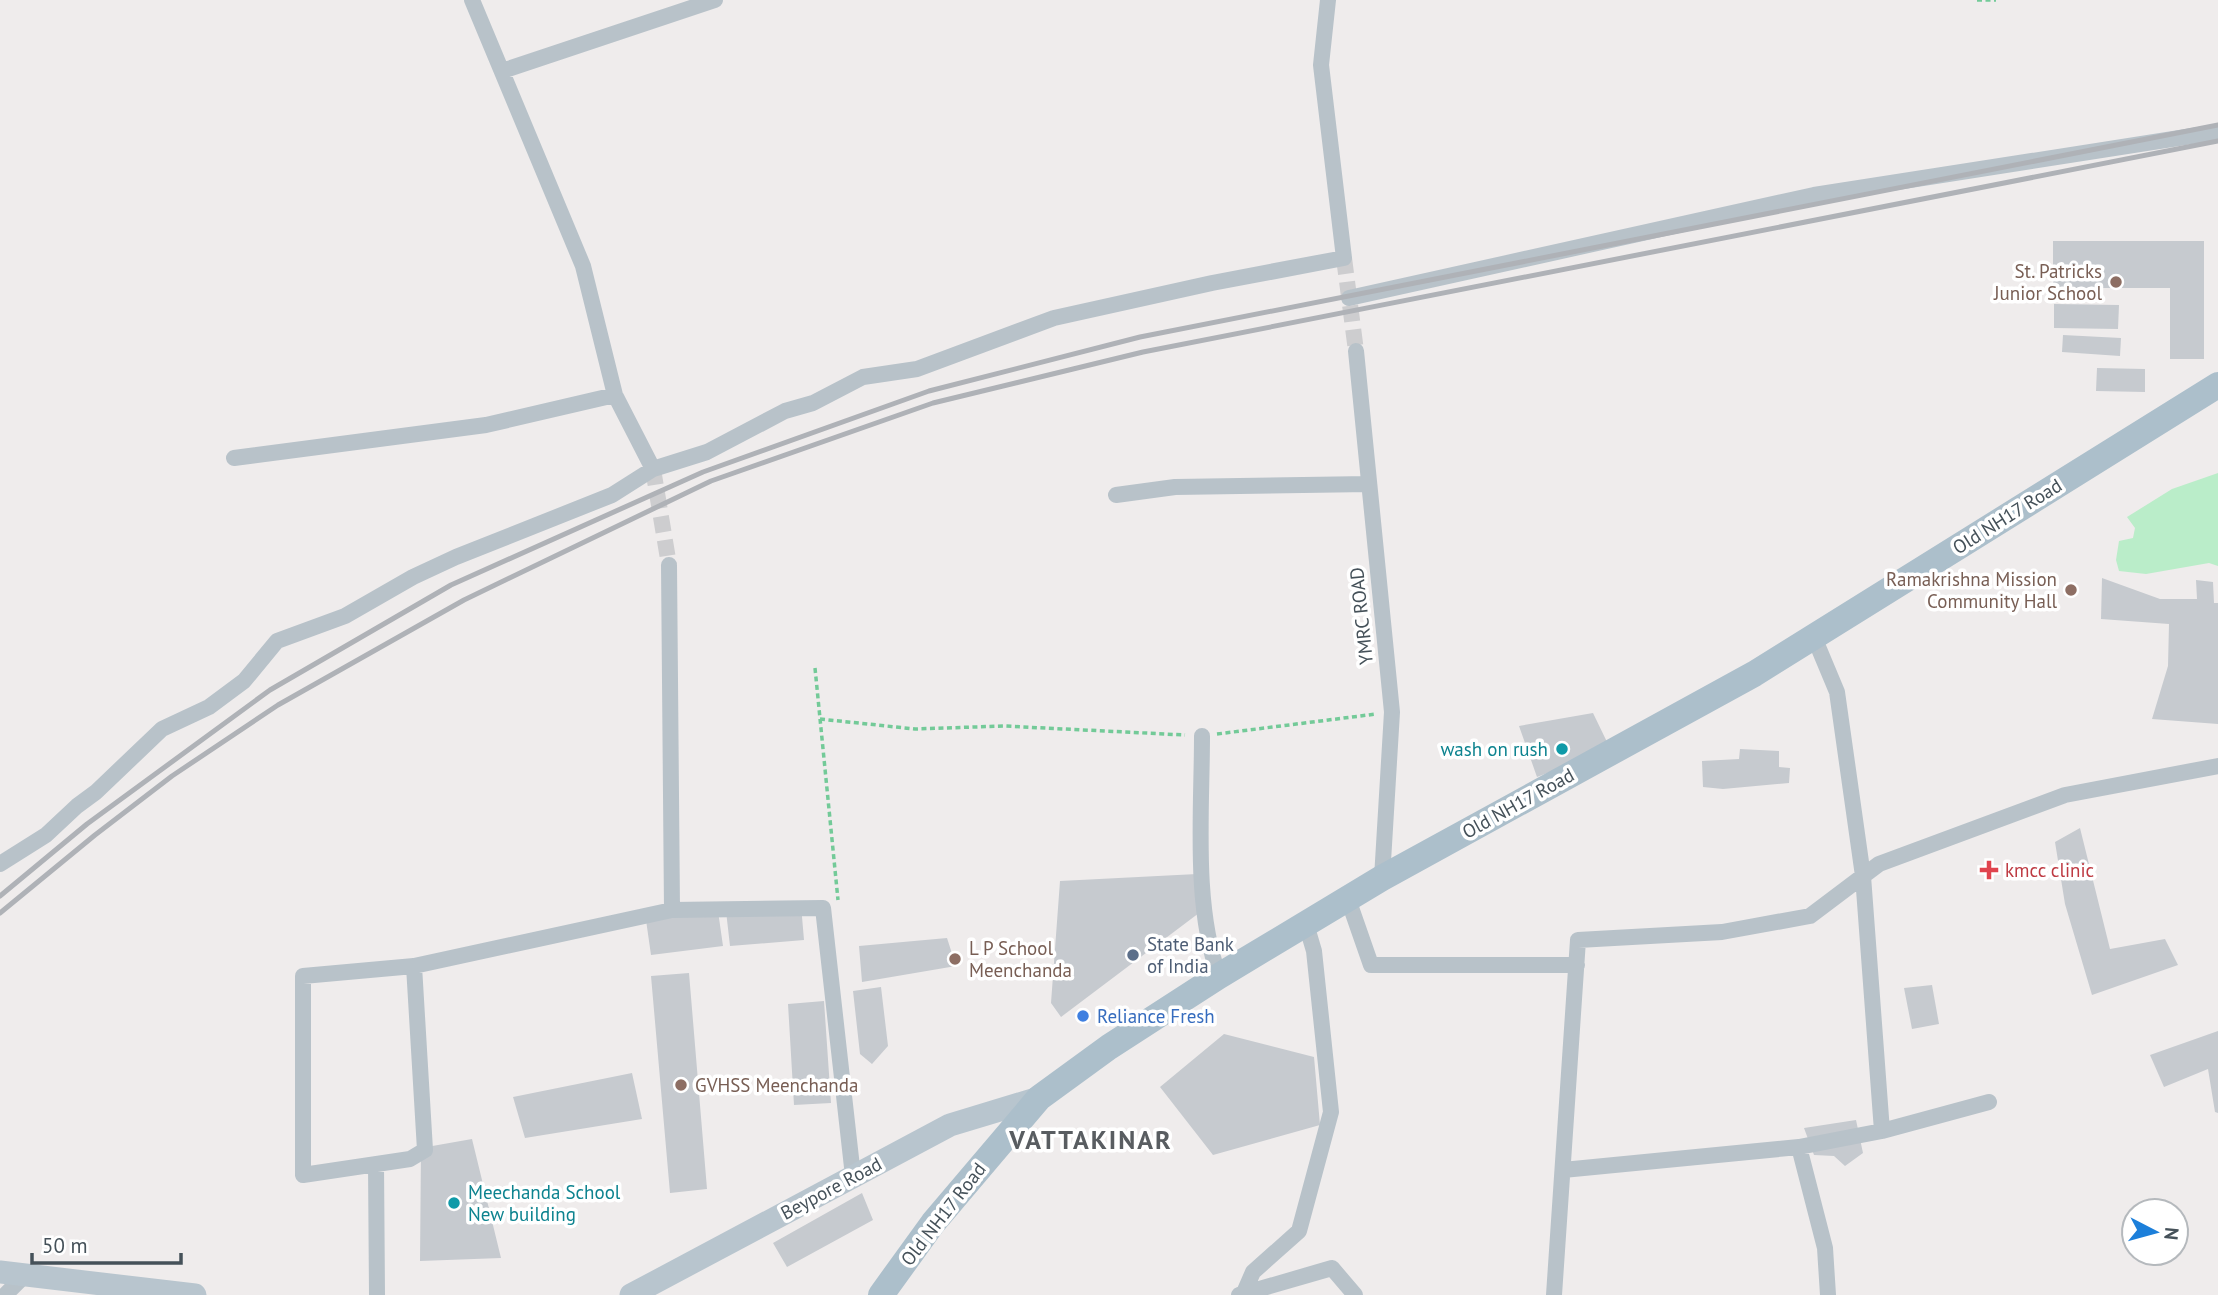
<svg xmlns="http://www.w3.org/2000/svg" width="2218" height="1295" viewBox="0 0 2218 1295" font-family="'PT Sans',sans-serif">
<rect width="100%" height="100%" fill="#efecec"/>
<!-- green -->
<path fill="#baedc9" d="M2218,473V566L2209,563L2146,574L2119,571L2116,560L2119,541L2133,538L2135,528L2127,517L2172,489Z"/>
<!-- building -->
<path fill="#c6cacf" d="M2053,241H2204V359H2170V288H2053Z
M2054,304L2119,305L2118,329L2054,328Z
M2063,335L2121,338L2120,356L2062,352Z
M2097,368L2145,369V392L2096,391Z
M2102,578L2160,599H2197L2196,580L2213,582L2214,603H2218V724L2152,719L2168,666L2169,624L2101,619Z
M1593,713L1608,744L1568,765L1537,777L1519,726Z
M1740,749L1779,751V767L1790,768L1789,783L1723,789L1703,787L1702,761L1739,759Z
M2080,828L2110,949L2165,939L2178,965L2092,995L2065,904L2055,842Z
M1197,874L1199,913L1061,1017L1051,1003L1060,881Z
M801,905L804,940L730,946L726,911Z
M718,911L723,946L651,955L646,920Z
M947,938L956,966L862,982L859,946Z
M689,973L707,1189L670,1193L651,976Z
M1932,985L1939,1024L1912,1029L1904,988Z
M881,987L888,1046L872,1064L860,1054L853,991Z
M824,1001L831,1103L794,1105L788,1004Z
M2218,1031V1113L2215,1112L2208,1069L2164,1087L2150,1055Z
M1224,1034L1314,1057L1320,1125L1213,1155L1160,1087Z
M632,1073L642,1119L525,1138L513,1097Z
M1856,1120L1863,1153L1845,1166L1834,1156L1814,1155L1804,1128Z
M472,1139L501,1258L420,1261L421,1148Z
M862,1193L873,1220L787,1267L773,1243Z"/>
<g fill="none" stroke-linecap="round" stroke-linejoin="round">
<!-- minor-tunnel -->
<path stroke="#cdcdcf" stroke-width="16" stroke-dasharray="16 8" stroke-linecap="butt" d="M1344,258L1356,351
M653,469L669,565"/>
<!-- path -->
<path stroke="#73ca98" stroke-width="3.5" stroke-dasharray="5 3.5" stroke-linecap="butt" d="M1977,0H1996
M815,668L838,900
M820,719L915,729L1004,726L1185,735
M1217,734L1376,714"/>
<!-- minor -->
<path stroke="#b8c2c9" stroke-width="16" d="M472,0L583,266L615,395L653,469
M502,71L715,0
M1349,298L1814,195L2218,132
M1356,351L1392,712L1382,878
M234,458L486,425L615,395
M1116,495L1175,487L1369,484
M669,565L672,910L823,908L853,1176
M1814,637L1837,692L1863,876L1882,1131
M1202,736C1202,811 1193,906 1219,976
M0,864L46,835L77,806L96,792L162,729L209,707L244,681L277,641L345,616L413,577L456,557L612,495L653,469L707,452L785,411L813,403L863,377L917,369L1054,318L1212,283L1344,258L1321,65L1328,0
M1348,899L1371,965H1577
M414,966L425,1150L410,1159L303,1175V976L414,966L672,910
M1799,1147L1825,1248L1828,1295
M376,1164L377,1295
M1563,1170L1799,1147L1882,1131L1989,1102
M5,1295L25,1275
M1239,1295L1332,1268L1355,1295
M1243,1295L1253,1272L1299,1231L1331,1112L1314,951L1306,924
M1554,1295L1578,940L1722,932L1810,916L1879,864L2065,795L2218,766"/>
<!-- secondary -->
<path stroke="#b8c5ce" stroke-width="23" d="M0,1272L195,1295
M631,1295L950,1125L1039,1098"/>
<!-- primary -->
<path stroke="#acbfcb" stroke-width="26" d="M881,1295L933,1223L1039,1098L1109,1047L1219,976L1382,878L1754,674L2218,385"/>
<!-- rail -->
<path stroke="#afb2b7" stroke-width="5" d="M0,896L87,824L270,690L451,585L703,472L929,391L1140,337L2218,125
M0,913L95,835L172,776L278,705L464,600L711,481L933,403L1143,352L2218,141"/>
</g>
<!-- markers -->
<g fill="#8d6e63" stroke="#fff" stroke-width="2.5">
<circle cx="2116" cy="282" r="7"/>
<circle cx="2071" cy="590" r="7"/>
<circle cx="955" cy="959" r="7"/>
<circle cx="681" cy="1085" r="7"/>
</g>
<g fill="#0f9aa8" stroke="#fff" stroke-width="2.5">
<circle cx="1562" cy="749" r="7"/>
<circle cx="454" cy="1203" r="7"/>
</g>
<path fill="#e0444e" stroke="#fff" stroke-width="2.5" d="M1985.5 859.5h7v7h7v7h-7v7h-7v-7h-7v-7h7z"/>
<circle fill="#5c6f8a" stroke="#fff" stroke-width="2.5" cx="1133" cy="955" r="7"/>
<circle fill="#3f7fe0" stroke="#fff" stroke-width="2.5" cx="1083" cy="1016" r="7"/>
<g text-anchor="middle" dominant-baseline="central" stroke-width="7" stroke-linejoin="round" paint-order="stroke">
<!-- education labels -->
<g font-size="19" fill="#785e54" stroke="#fff" text-anchor="end">
<text x="2102" y="271">St. Patricks<tspan x="2102" dy="22">Junior School</tspan></text>
<text x="2057" y="579">Ramakrishna Mission<tspan x="2057" dy="22">Community Hall</tspan></text>
<text x="969" y="948" text-anchor="start">L P School<tspan x="969" dy="22">Meenchanda</tspan></text>
<text x="695" y="1085" text-anchor="start">GVHSS Meenchanda</text>
</g>
<!-- street labels -->
<g font-size="19" fill="#455159" stroke="#fff">
<text transform="translate(2007 516) rotate(-32)">Old NH17 Road</text>
<text transform="translate(1361 616) rotate(-96)">YMRC ROAD</text>
<text transform="translate(1518 803) rotate(-29)">Old NH17 Road</text>
<text transform="translate(831 1188) rotate(-28)">Beypore Road</text>
<text transform="translate(943 1214) rotate(-52)">Old NH17 Road</text>
</g>
<!-- culture labels -->
<g font-size="19" fill="#0d838f" stroke="#fff" text-anchor="end">
<text x="1548" y="749">wash on rush</text>
<text x="468" y="1192" text-anchor="start">Meechanda School<tspan x="468" dy="22">New building</tspan></text>
</g>
<!-- health labels -->
<g font-size="19" fill="#be3a42" stroke="#fff" text-anchor="start">
<text x="2005" y="870">kmcc clinic</text>
</g>
<!-- service labels -->
<g font-size="19" fill="#4e5e75" stroke="#fff" text-anchor="start">
<text x="1147" y="944">State Bank<tspan x="1147" dy="22">of India</tspan></text>
</g>
<!-- shop labels -->
<g font-size="19" fill="#366cbe" stroke="#fff" text-anchor="start">
<text x="1097" y="1016">Reliance Fresh</text>
</g>
<!-- district labels -->
<g font-size="26" font-weight="bold" letter-spacing="2" fill="#595d61" stroke="#fff">
<text x="1091" y="1139">VATTAKINAR</text>
</g>
</g>
<!-- north arrow -->
<g transform="translate(2155 1232) rotate(96)"><circle r="33" fill="#ffffff" stroke="#b5b9bd" stroke-width="2"/>
<path d="M0-5L12 26L0 18L-12 26Z" fill="#1c7fda"/>
<text y="-10" font-size="19" font-weight="bold" text-anchor="middle" fill="#455159">N</text>
</g>
<!-- scale -->
<path d="M32 1253v10h149v-10" fill="none" stroke="#455159" stroke-width="3.5"/>
<text x="42" y="1253" font-size="21" fill="#455159" stroke="#ffffff" stroke-width="5" paint-order="stroke">50 m</text>
</svg>
